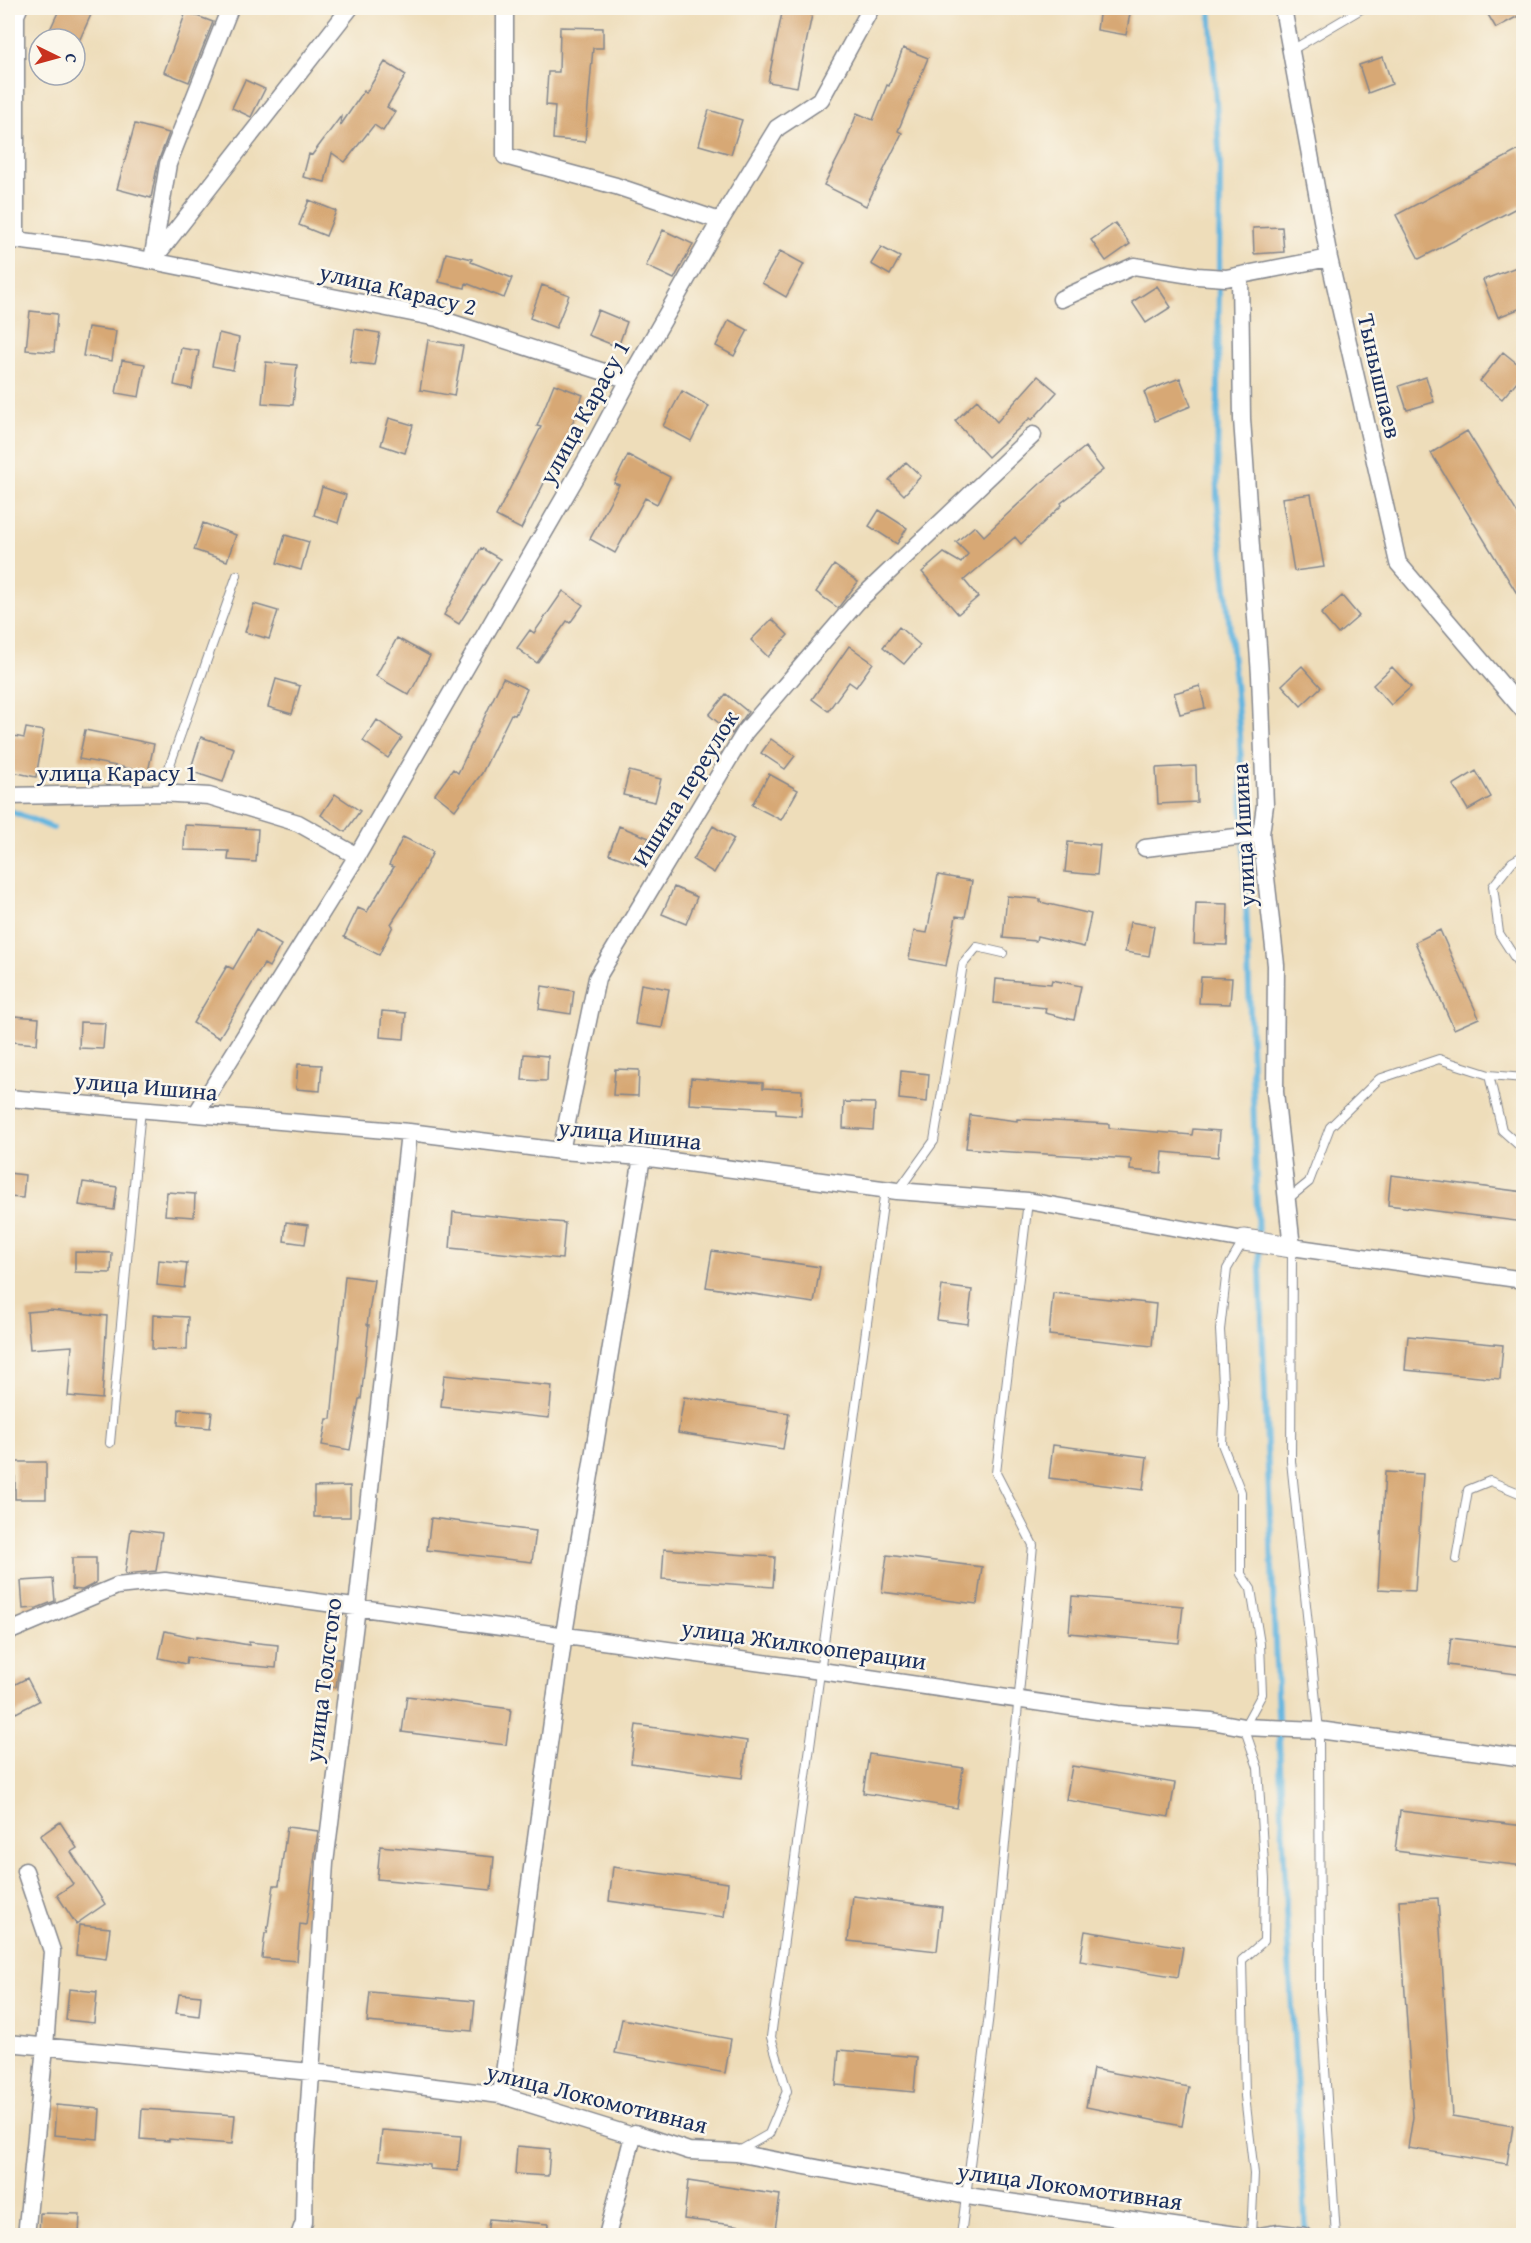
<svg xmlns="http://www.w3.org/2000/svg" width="1531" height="2243" viewBox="0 0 1531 2243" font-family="'Gentium Book Plus',serif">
<rect width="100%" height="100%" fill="#fbf7ec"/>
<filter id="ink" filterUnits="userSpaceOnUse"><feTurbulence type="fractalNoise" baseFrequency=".0167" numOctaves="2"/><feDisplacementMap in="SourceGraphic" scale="12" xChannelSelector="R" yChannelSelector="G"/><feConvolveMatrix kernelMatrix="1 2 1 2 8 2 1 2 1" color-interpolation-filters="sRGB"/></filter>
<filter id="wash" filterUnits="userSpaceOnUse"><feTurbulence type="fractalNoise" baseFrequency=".008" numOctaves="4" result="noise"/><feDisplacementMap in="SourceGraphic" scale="24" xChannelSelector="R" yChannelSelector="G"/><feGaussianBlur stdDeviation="1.35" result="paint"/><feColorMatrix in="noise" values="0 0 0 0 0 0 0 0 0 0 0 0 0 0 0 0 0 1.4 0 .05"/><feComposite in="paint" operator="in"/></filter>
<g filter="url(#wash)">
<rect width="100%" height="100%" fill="#eeddba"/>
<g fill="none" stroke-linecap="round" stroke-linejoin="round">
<!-- stream -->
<path stroke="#64b5df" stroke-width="6" d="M1210,8L1220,165L1217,496L1240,735L1258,1237
M8,810L53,828
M1259,1247L1286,1911L1306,2235"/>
</g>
<g id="blocks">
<!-- building -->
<path fill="#d7a875" d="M60,8H94L80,39H61L48,34Z
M783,8L813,10L797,87L768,82Z
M1100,8H1131L1126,35L1097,30Z
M1484,8H1524V13L1496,28Z
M186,12L213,22L189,82L164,72Z
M560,27L603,28V48H593L585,142L553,139L555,106L546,105L548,72H559Z
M903,48L928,58L898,131L902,133L866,206L824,185L846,142L857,113L873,120L887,85L889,86Z
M1383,57L1392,84L1368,93L1359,65Z
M385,62L406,75L387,107L395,112L383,131L374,125L345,162L332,153L325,182L303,177L309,154L312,155L341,116L340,126L364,91L366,93Z
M245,80L265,89L251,117L232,108Z
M709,110L742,120L731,154L699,145Z
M135,124L169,133L158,162L151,198L117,189Z
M1519,150L1524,159V204L1419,259L1396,215Z
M309,200L336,211L326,236L299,225Z
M1115,223L1130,244L1106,261L1091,240Z
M1282,227L1284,252L1254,254L1253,228Z
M663,230L693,244L674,279L646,266Z
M881,247L900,257L890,275L871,264Z
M780,251L804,264L786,297L762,283Z
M446,253L472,259L471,262L512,278L504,298L466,283L465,288L439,282Z
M1524,264V307L1498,317L1483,280Z
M542,285L569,295L556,328L530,318Z
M1157,286L1171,307L1146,323L1132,302Z
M598,310L627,322L618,347L588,335Z
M30,311L57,314L54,352L26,350Z
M729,320L748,330L734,356L716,346Z
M88,327L116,331L112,361L83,356Z
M355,329L380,333L374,365L350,362Z
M219,333L239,338L233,370L212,366Z
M428,340L463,346L454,396L420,390Z
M181,348L199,351L192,389L174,385Z
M1503,352L1524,369V373L1502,399L1480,381Z
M122,360L145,364L139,397L116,393Z
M266,362L297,365L293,405L262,403Z
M1038,376L1057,392L1032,420L1030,418L988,457L955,421L977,400L997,422Z
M1426,377L1434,402L1407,410L1399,386Z
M1180,378L1191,406L1155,421L1144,392Z
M554,384L583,395L568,435L521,529L496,516L541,427L537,426Z
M682,391L709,406L691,441L663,426Z
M389,418L413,425L405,453L381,445Z
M1467,431L1524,524V605L1431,453Z
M1085,447L1103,470L1061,503L1062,505L1021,544L1015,537L964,580L978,597L958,614L922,572L944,553L961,563L968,554L956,542L975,526L984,536L1041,483Z
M628,455L670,477L657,504L645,498L615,553L590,539L619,485L614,483Z
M906,462L921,476L904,495L889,480Z
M322,487L346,495L338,523L314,515Z
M1311,494L1324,567L1294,571L1282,498Z
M879,510L907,528L897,544L869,526Z
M203,523L236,535L227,561L194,550Z
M285,535L309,542L301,570L277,563Z
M481,548L500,559L459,624L444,615Z
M834,565L858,582L838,608L816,592Z
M563,591L583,605L570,623L567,621L537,663L517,648L530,630L534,633Z
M1342,596L1359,616L1338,634L1321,614Z
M254,604L278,611L269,639L245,632Z
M772,619L788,635L768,657L751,640Z
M899,627L920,645L904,664L883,647Z
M397,638L430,656L409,695L376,676Z
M849,646L873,663L856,687L849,682L828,711L812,699Z
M1302,666L1321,687L1301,706L1282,685Z
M1392,667L1411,687L1391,705L1373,685Z
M503,678L527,689L515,715L511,714L482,773L455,810L435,794L453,769L458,773Z
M276,679L300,686L292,714L268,707Z
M1200,686L1205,708L1180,714L1174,693Z
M726,694L748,712L732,734L709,715Z
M377,720L402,738L388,758L363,741Z
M26,728L44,731L36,777L8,771V735L24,738Z
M85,730L154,744L148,772L79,759Z
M201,737L234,748L223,782L190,771Z
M771,739L795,756L785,769L761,753Z
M1196,766L1197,802L1158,804L1156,768Z
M629,771L661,779L655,802L623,795Z
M1476,771L1491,797L1468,810L1453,785Z
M769,774L798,790L781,820L752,805Z
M335,794L360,811L345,832L321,815Z
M185,825L258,829L256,862L228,860L229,851L184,850Z
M619,826L649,838L639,865L609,854Z
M713,826L734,839L714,873L693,860Z
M403,837L433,852L419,880L391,924L393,926L379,955L344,937L358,908L367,912L394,867L389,865Z
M1068,842L1100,845L1097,875L1065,872Z
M938,875L972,881L965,917L956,916L946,966L909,959L914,931L927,933Z
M674,887L697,897L686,924L662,914Z
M1007,896L1040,899V902L1091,914L1084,947L1037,936L1036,941L1003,938Z
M1196,903L1228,904L1227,945L1194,944Z
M1130,922L1154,926L1149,956L1125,952Z
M256,930L281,945L269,967L264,964L219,1038L193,1023L227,966L233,969Z
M1440,930L1479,1018L1454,1029L1415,942Z
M1201,977L1232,978L1230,1004L1199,1003Z
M996,979L1051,984L1052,980L1081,986L1074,1020L1045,1013L1046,1008L994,1003Z
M641,984L669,989L662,1028L635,1024Z
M542,986L574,991L571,1014L539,1009Z
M382,1011L406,1013L404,1039L380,1037Z
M14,1016L39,1018L37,1044L13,1042Z
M80,1022L105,1023L103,1049L79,1048Z
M524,1054L548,1056L547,1081L522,1080Z
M298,1064L322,1065L320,1091L296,1089Z
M615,1069L639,1070L638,1096L613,1095Z
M901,1071L929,1074L927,1102L899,1099Z
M691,1078L763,1083V1088L802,1090L801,1116L776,1114V1109L689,1104Z
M844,1102L875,1103L873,1130L843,1128Z
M970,1115L1017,1121V1119L1109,1124V1128L1192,1135L1193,1129L1220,1131L1218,1157L1163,1152L1161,1173L1130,1170L1131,1159L995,1151L966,1148Z
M8,1173L25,1175L23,1198L8,1197Z
M1391,1175L1524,1192V1222L1388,1205Z
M83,1182L117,1187L114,1210L79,1205Z
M167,1192L195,1194L194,1217L165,1215Z
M453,1212L565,1223L562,1259L450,1248Z
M286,1222L308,1225L305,1244L284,1241Z
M712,1251L820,1267L814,1303L706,1287Z
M75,1252L112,1253L111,1273L75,1272Z
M159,1260L187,1263L184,1288L157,1285Z
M345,1276L374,1280L367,1325H369L361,1399H359L350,1450L322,1445L327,1419H331Z
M942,1286L972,1290L968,1324L937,1320Z
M1053,1293L1156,1304L1152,1346L1049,1335Z
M50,1310L107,1316L102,1399L68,1396L72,1346L30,1349L27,1312Z
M153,1315L188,1317L187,1350L152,1349Z
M1408,1336L1503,1345L1500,1379L1405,1370Z
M444,1375L552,1386L549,1418L441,1407Z
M684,1397L789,1413L783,1449L678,1433Z
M179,1409L212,1412L210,1428L178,1425Z
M1053,1445L1147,1457L1143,1490L1049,1478Z
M15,1462H46V1499H15Z
M1385,1472L1423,1474L1415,1591L1378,1589Z
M350,1486V1517H314V1487Z
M431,1518L536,1531L532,1562L427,1550Z
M131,1529L162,1533L156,1571L125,1574Z
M664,1549L775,1557L773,1587L662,1579Z
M887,1555L982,1567L977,1604L882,1592Z
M72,1558H96V1583L82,1590L72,1589Z
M53,1579L55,1601L37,1608L23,1609L21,1581Z
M1072,1596L1183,1606L1179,1643L1069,1633Z
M165,1631L197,1638V1636L249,1645V1642L278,1645L276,1668L228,1664L187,1657L186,1664L159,1658Z
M1451,1638L1524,1647V1675L1448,1665Z
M325,1658L340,1659L336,1687H324Z
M27,1678L39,1701L16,1713L8,1696V1688Z
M407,1696L511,1709L506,1745L402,1732Z
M636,1725L747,1741L742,1778L631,1763Z
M869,1754L963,1768L957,1808L863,1793Z
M1072,1766L1175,1783L1169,1817L1066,1800Z
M1400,1811L1524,1826V1866L1395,1851Z
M60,1822L77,1848L71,1852L105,1904L76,1924L57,1895L73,1884L40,1836Z
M287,1827L318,1831L306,1925L300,1924L297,1961L262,1958L265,1933H267L274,1885H279Z
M380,1846L494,1857L491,1890L377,1879Z
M613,1867L728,1883L724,1917L609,1901Z
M853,1896L942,1907L937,1951L848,1941Z
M1438,1898L1452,2116L1513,2126L1507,2164L1408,2148L1413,2117L1399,1900Z
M79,1925L110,1928L106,1959L76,1955Z
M1085,1931L1183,1947L1178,1977L1080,1961Z
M69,1989L97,1992L94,2023L66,2020Z
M370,1992L475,2001L472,2031L367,2022Z
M179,1994L201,1996L199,2016L176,2013Z
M622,2019L731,2039L725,2073L615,2053Z
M839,2050L917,2057L914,2092L836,2085Z
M1093,2069L1189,2087L1182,2126L1086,2107Z
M56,2105L100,2109L98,2139L54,2135Z
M142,2109L235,2115L232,2144L169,2139V2141L140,2139Z
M382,2130L461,2136L458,2171L430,2169V2165L379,2160Z
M517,2146L550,2149L548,2176L515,2174Z
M688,2181L780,2195L775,2230L684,2219Z
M40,2213L80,2214L79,2235H39Z
M489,2219L548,2224L547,2235H487Z"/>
</g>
</g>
<g filter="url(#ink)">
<use href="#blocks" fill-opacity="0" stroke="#84868c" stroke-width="1.5"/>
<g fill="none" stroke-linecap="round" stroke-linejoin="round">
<!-- service casing -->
<g stroke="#84868c" stroke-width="10">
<path id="service" d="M1292,50L1363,8
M160,793L237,575
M1524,855L1512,862L1493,886L1499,933L1524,972
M1489,1075L1502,1130L1524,1150
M898,1191L934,1141L963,964L977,947L1003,953
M1288,1199L1309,1182L1330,1127L1379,1079L1439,1059L1489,1075L1524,1078
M1244,1240L1227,1269L1220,1330L1224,1401L1222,1444L1241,1492V1574L1251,1589L1260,1644L1262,1694L1244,1727L1258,1768L1265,1880L1264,1941L1242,1960L1245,2096L1254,2174L1251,2236
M1292,1248L1291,1461L1319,1730L1320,1993L1336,2236
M110,1443L141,1109
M1456,1559L1468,1490L1490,1481L1524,1495
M737,2152L769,2134L787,2091L771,2037L885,1189
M961,2236L989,2014L1033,1545L996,1473L1028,1201"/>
</g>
<!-- minor casing -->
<g stroke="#84868c" stroke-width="19">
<path id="minor" d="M230,8L168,164L152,261L350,8
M505,8V156L616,186L720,221
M1283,8L1329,258L1398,563L1524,711
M8,239L92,250L152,261L437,318L629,380
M16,239V15L19,8
M1240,276L1242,419L1260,675L1265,805L1261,834L1276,965L1275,1092L1292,1247L1524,1280
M1061,299L1134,266L1197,276L1226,278L1329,258
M8,796L160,793L209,796L298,823L357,856
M1145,848L1261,834
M8,1098L409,1132L561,1151L642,1157L897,1191L1028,1201L1244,1240
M196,1114L357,856L590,453L629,380L720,221L777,128L821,99L871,8
M561,1151L597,978L745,732L857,602L1033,435
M8,1632L117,1586L165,1581L821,1671L1118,1714L1212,1721L1244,1727L1319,1730L1524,1758
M25,1871L52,1951L45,2047L26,2236
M8,2043L311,2072L501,2095L633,2136L635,2133L689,2151L736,2153L967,2196L1243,2236
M501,2095L564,1634L642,1157
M299,2236L304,2222L305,2164L325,1863L357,1607L409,1132
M607,2236L633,2136
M1260,2236L1279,2233L1304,2236"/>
</g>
<!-- tertiary casing -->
<g stroke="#84868c" stroke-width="23">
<path id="tertiary" d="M1244,1240L1292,1247"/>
</g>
<!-- service -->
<use href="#service" stroke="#fff" stroke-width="8"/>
<!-- minor -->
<use href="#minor" stroke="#fff" stroke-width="16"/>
<!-- tertiary -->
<use href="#tertiary" stroke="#fff" stroke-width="21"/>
</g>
</g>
<g text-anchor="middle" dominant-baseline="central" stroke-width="5" stroke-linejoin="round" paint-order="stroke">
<!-- street labels -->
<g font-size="24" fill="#1b2f5e" stroke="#fbf7ec">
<text transform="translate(398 289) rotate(13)">улица Карасу 2</text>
<text transform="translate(1380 376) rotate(77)">Тынышпаев</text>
<text transform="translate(584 412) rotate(-61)">улица Карасу 1</text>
<text x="117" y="772">улица Карасу 1</text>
<text transform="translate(685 788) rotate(-58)">Ишина переулок</text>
<text transform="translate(1243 835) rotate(-93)">улица Ишина</text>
<text transform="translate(146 1086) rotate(5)">улица Ишина</text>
<text transform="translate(630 1134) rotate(6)">улица Ишина</text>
<text transform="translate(804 1644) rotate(8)">улица Жилкооперации</text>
<text transform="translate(323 1680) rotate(-83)">улица Толстого</text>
<text transform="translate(597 2098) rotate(14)">улица Локомотивная</text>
<text transform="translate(1070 2186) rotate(8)">улица Локомотивная</text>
</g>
</g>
<!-- margin -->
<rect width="1531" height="2243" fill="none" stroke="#fbf7ec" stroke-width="30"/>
<!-- north arrow -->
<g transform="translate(57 57) rotate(95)"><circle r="28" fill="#fbf7ec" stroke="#a1a7b3" stroke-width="1.5"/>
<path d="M0-4.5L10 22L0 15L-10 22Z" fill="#c8321e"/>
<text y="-9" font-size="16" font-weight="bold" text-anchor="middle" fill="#1b2f5e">С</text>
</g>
</svg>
